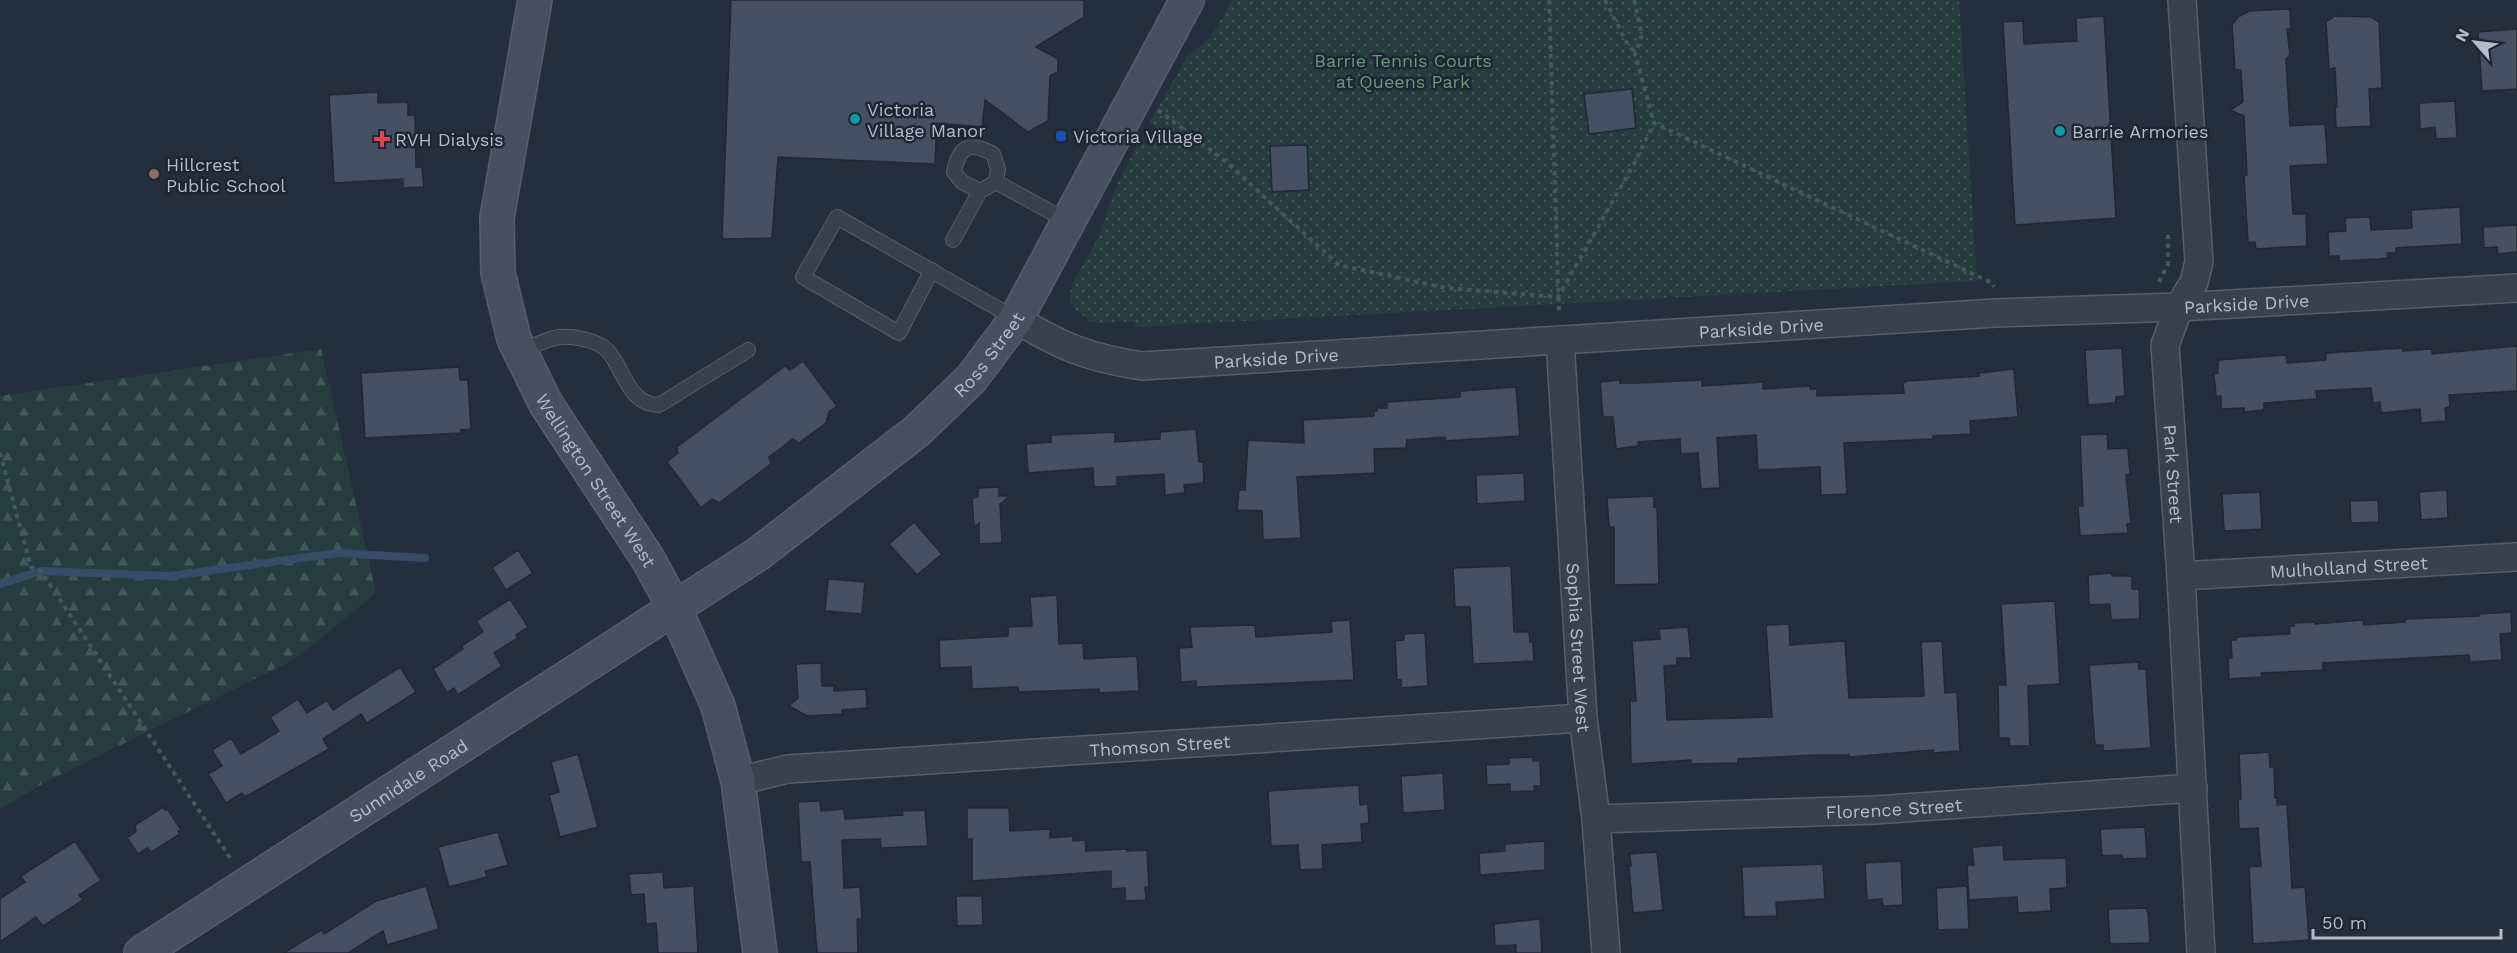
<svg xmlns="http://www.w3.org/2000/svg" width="2517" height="953" viewBox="0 0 2517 953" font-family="'Work Sans',sans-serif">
<defs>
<pattern id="forest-firs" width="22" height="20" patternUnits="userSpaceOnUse" patternTransform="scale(1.5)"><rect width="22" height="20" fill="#263c3f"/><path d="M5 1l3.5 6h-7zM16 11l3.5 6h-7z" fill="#435659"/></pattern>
<pattern id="park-dots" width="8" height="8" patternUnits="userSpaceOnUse" patternTransform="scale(1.5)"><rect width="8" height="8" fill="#263c3f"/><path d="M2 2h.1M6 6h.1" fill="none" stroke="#435659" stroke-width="1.8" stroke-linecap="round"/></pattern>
</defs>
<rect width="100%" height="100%" fill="#242f3e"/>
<!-- forest -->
<path fill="url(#forest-firs)" d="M321,349L376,593L295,659L42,784L0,809V396Z"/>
<!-- park -->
<path fill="url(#park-dots)" d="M1232,0H1959L1977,281L1135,327L1134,322L1099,323L1090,321L1076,310L1071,302L1070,294L1072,284L1097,240L1118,182L1140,141L1148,145L1158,128L1149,123L1187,57L1211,37Z"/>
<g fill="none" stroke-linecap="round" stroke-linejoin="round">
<!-- stream -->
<path stroke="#394c67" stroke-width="8" d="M0,584L41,571L170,576L338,553L425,558"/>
</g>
<!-- building -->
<path fill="#455162" stroke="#1f2835" stroke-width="1.5" d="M731,0H1084V17L1036,47L1058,59V72L1050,76L1048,121L1028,132L985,100L982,127L937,123L935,164L778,157L772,238L722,239Z
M2290,9L2291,29H2287L2290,55L2286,59L2290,126L2325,124L2328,164L2290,166L2293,214H2306L2307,246L2256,249L2255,242L2248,243L2244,176L2247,175L2244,116L2230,110L2243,102L2241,70H2235L2232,25L2238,17L2249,11Z
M2104,16L2116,218L2015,225L2003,22L2023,21L2024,44L2077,41L2076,18Z
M2335,16L2371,17L2379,22L2382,88L2369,89L2371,126L2336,128L2335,107H2337L2335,68L2329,69L2326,22Z
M2517,29V89L2482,91L2478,32Z
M1632,89L1636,128L1589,134L1584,94Z
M378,92V103L408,102V115H415L416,167H422L424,187L403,188V179L334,183L329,95Z
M2455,101L2457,138L2436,139L2435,127L2420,129L2419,103Z
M1307,145L1309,190L1272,192L1270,146Z
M2460,207L2462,244L2396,248V253H2387L2388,258L2378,259L2339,261V256H2329L2328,232L2346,231L2345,218L2370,217L2371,230L2412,228L2411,210Z
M2517,225V252L2498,254L2497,247L2484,248L2483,227Z
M2517,346V391L2449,395L2450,407L2445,408L2446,421L2421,423L2420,409L2381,413L2380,402L2373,403L2371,388L2316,391L2317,399L2264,403V410L2244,412V408L2221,409V396H2216L2214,374L2218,373V360L2286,355L2287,363L2326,360V353L2403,348V351L2432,349V354Z
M2122,348L2125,396L2116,397V403L2088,405L2085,350Z
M803,361L837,406L829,412L826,423L799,443L793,439L769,457L771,464L719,503L712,499L701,508L667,462L678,453L677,447L742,398L785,366L790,370Z
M459,367L460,380H468L471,429L461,430V433L365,438L361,373Z
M2014,369L2018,417L1970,421L1971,434L1933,436V439L1844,443L1847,494L1821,495L1820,467L1758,470L1756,435L1717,438L1720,488L1701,489L1698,453L1681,454L1680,439L1638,442L1639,446L1616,449L1613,417H1603L1600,382L1620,380V383H1641L1702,380V386L1763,382V389L1810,386V389H1817V396L1904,393L1903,383L1907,381L1979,376V373Z
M1516,387L1520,436L1445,441V437L1407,440L1406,448L1374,449L1375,473L1297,477L1301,538L1263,540L1262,511L1237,510L1239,490H1245L1248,440L1304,443L1303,420L1374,416V411H1377V408H1387V402L1460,397V391Z
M1196,429L1199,462H1203L1204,483L1184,485L1185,493L1165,495L1164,474L1117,477V486L1094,487L1093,468L1028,473L1026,444L1051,442V435L1115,432V442L1160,439V432Z
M2107,434L2108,449L2128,448L2130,474L2126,475L2131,524H2127L2128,533L2080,536L2078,506H2083L2080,435Z
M1524,473L1525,501L1477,504L1476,475Z
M999,487V496H1010L1000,504L1002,543L979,544V523L974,527L972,498L978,497V488Z
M2447,490L2448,518L2421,520L2419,492Z
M2260,492L2262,529L2224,531L2222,494Z
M1654,496V507L1657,506L1659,584L1614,585V527H1609L1607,498Z
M2378,500L2379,522L2351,523L2350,501Z
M914,522L942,554L917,575L889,544Z
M518,550L533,573L506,590L492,568Z
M1511,566L1514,632H1529L1530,642H1533L1534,661L1473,664L1470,607H1455L1453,568Z
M2112,573V576H2132V589H2139L2140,619L2111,620L2110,604L2089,605L2088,575Z
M828,579L865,582L862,614L825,611Z
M1057,595L1059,644L1083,643L1084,659L1137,656L1139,691L1099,693V689L1019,692L1018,687L972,689L971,667L940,668L939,640L1008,636V627L1032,626L1030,597Z
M510,599L528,627L516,635L518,638L494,653L502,666L458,695L454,688L447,693L433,669L463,649L462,646L483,632L476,621Z
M2055,601L2060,684L2028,686L2030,746H2009V738H1999L1998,685H2006L2001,604Z
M2511,612L2512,633L2500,634L2502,660L2470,662L2469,655L2323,663V670L2261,673L2262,677L2229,679L2228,658H2232L2231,640H2236V637L2290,634L2289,626H2294V623L2314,622L2315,624L2363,620L2364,625L2405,622V619L2479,616V614Z
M1350,620L1354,680L1196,687V681L1181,682L1179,648L1192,647L1190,627L1255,625L1256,637L1332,632L1331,621Z
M1789,624L1790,645L1845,641L1849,698L1924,696L1921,642L1942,641L1945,693L1957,692L1960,751L1933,753V750L1849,757V755H1816L1738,759V763L1691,764V760L1631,764L1630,701H1636L1632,641L1660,639L1659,629L1688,627L1691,658H1677V665L1664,666L1667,720L1772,717L1766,625Z
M1425,633L1428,686L1401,688V680H1397L1395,641L1404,640V634Z
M2138,662L2139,669H2146L2151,748L2103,751V745H2095L2089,665Z
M821,663L822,686H834V691L866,689L867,708L842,710V714L807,716L789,706L798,698L796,664Z
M400,667L416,692L367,723L361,714L323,739L329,749L245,797L242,793L226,803L208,774L222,766L212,750L231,738L241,754L279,731L270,717L298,699L307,713L327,700L333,710Z
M2269,752L2270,767H2274L2275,798H2277V805L2287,804L2292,888L2305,887L2309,940L2253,944L2249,867L2261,866L2258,828L2239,829L2238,799H2241L2239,754Z
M578,754L598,827L560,837L549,795L559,792L551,762Z
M1533,757V761H1540L1541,786H1534L1535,791L1510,792V784L1487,785L1486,765L1509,764V758Z
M1443,773L1445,810L1403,813L1401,776Z
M1359,785L1360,805L1368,804L1369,823L1361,824L1362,842L1322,845L1323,869L1300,870L1298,845L1271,846L1268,791Z
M820,801L821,811L844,809L845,819L903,815L902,811L925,810L928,846L881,848L880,839L842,840L844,888L860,887L862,919H857L858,953H817L810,862H801L798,802Z
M163,807L165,810L167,808L181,830L178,831L180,834L152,852L147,848L138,854L127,838L136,832L135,825Z
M967,808H1009L1010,831L1050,829V838L1073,836V841L1085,840L1086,851L1128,849L1127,851L1147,850L1149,887H1145L1146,900L1125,901V888L1111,889V871L972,881V839H967Z
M2145,827L2147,858L2123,859L2122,855L2102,856L2100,829Z
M498,832L508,865L485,871L487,877L449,887L438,847Z
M75,841L101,880L79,895L83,900L43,926L36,917L0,942V899L25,882L21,876Z
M1545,841V870L1480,875L1479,853L1505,851V844Z
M2003,845L2004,860L2066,858L2067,888L2050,889L2051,911L2018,913L2017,897L1969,900L1967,865H1974L1972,847Z
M1657,852L1663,910L1633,913L1629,866H1631L1630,854Z
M1901,861L1903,905L1883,906L1882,899L1867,900L1865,863Z
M1823,864L1825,899L1776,902L1777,916L1744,917L1742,867Z
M663,872L664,888L694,886L698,953H658L656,923L646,924L644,894L631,895L629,874Z
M426,886L439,929L387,945L383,931L348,953H284L321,930L324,934L376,901Z
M1967,886L1969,929L1938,930L1936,888Z
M956,896H982L983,925L957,926Z
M2146,908L2148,913L2150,943L2110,944L2108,909Z
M1540,919L1542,953H1516V945L1495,946L1494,924Z"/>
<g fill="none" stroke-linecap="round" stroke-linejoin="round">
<!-- lane casing -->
<g stroke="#565f6c" stroke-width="16">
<path id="lane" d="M980,191L962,182L954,172C959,146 970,141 993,154L998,169L996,182
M953,240L980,191L996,182L1067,221
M932,270L899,333L803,277L837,217L1016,319
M521,352C532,347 547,338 560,337C573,336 598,340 608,351C624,370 629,405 659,405L748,350"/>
</g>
<!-- street casing -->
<g stroke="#565f6c" stroke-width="30">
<g id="street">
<path id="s1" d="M2182,0L2199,262L2194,282L2179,307L2165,345L2181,576L2201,953"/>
<path id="s2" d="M1016,319C1061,347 1090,358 1142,366L1996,313L2179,307L2517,288"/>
<path id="s3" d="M1560,340L1583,718L1596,819L1606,953"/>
<path id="s4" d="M2181,576L2516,557"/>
<path id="s5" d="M738,781L788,769L1583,718"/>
<path id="s6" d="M1596,819L1875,810L2193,788"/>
</g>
</g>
<!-- secondary casing -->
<g stroke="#565f6c" stroke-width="36">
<g id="secondary">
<path id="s7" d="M535,0L497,218L498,273L514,339L546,404L648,559L674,607L718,706L738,781L760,953"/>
<path id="s8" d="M141,953L758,554L917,431L971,379L1016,319L1187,0"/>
</g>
</g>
<!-- path -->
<path stroke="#44595c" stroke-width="4" stroke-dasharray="4.5 4.5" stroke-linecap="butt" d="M1549,0L1559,314
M1605,0L1626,41L1635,53
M1634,0L1642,35L1635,54L1654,123L1988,281L1993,284L1994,287
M1158,110L1225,161L1339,265L1446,288L1558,297L1634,164L1654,123
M2159,282L2168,264V232
M0,453L31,567L41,571L232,861"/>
<!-- lane -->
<use href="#lane" stroke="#38414e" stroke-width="14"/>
<!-- street -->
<use href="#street" stroke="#38414e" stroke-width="27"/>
<!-- secondary -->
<use href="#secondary" stroke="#465061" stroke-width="33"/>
</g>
<!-- markers -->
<g fill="#0f9aa8" stroke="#1d2633" stroke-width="2">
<circle cx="855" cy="119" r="6"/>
<circle cx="2060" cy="131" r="6"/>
</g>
<rect fill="#1a4fb4" stroke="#1d2633" stroke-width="2" x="1055" y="130" width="12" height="12" rx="3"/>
<path fill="#e0444e" stroke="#1d2633" stroke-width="2" d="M379 130h6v6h6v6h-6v6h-6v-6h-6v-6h6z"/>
<circle fill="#8d6e63" stroke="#1d2633" stroke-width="2" cx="154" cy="174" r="6"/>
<g text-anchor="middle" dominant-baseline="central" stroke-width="5" stroke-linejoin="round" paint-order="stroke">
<!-- park labels -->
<g font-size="18" fill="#6b9a76" stroke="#1d2633">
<text x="1403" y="60">Barrie Tennis Courts<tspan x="1403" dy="21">at Queens Park</tspan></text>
</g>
<!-- poi labels -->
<g font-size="18" fill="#b4bcc9" stroke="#1d2633" text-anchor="start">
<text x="867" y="109">Victoria<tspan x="867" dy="21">Village Manor</tspan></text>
<text x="2072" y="131">Barrie Armories</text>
<text x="1073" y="136">Victoria Village</text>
<text x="395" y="139">RVH Dialysis</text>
<text x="166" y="164">Hillcrest<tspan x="166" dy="21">Public School</tspan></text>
</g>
<!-- street labels -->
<g font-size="18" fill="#b4bcc9" stroke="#1d2633">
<text stroke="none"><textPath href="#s2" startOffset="1242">Parkside Drive</textPath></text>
<text stroke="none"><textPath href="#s2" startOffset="756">Parkside Drive</textPath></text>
<text stroke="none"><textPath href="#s8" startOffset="1041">Ross Street</textPath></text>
<text stroke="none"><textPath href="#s2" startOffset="270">Parkside Drive</textPath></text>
<text stroke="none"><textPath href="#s1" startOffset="482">Park Street</textPath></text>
<text stroke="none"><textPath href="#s7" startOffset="508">Wellington Street West</textPath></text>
<text stroke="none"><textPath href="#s4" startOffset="168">Mulholland Street</textPath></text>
<text stroke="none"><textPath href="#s3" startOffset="308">Sophia Street West</textPath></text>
<text stroke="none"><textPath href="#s5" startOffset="424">Thomson Street</textPath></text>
<text stroke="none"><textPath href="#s8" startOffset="318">Sunnidale Road</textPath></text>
<text stroke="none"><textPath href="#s6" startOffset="298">Florence Street</textPath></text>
</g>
</g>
<!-- north arrow -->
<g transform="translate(2475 42) rotate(298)" stroke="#1d2633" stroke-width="4.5" paint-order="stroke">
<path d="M0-4.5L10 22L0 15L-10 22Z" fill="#b4bcc9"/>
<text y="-9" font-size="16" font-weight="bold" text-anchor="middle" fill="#b4bcc9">N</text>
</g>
<!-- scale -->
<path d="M2313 929v9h188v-9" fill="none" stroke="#b4bcc9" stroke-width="3"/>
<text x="2322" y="929" font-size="18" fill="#b4bcc9" stroke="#1d2633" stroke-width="4.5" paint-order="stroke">50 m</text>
</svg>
